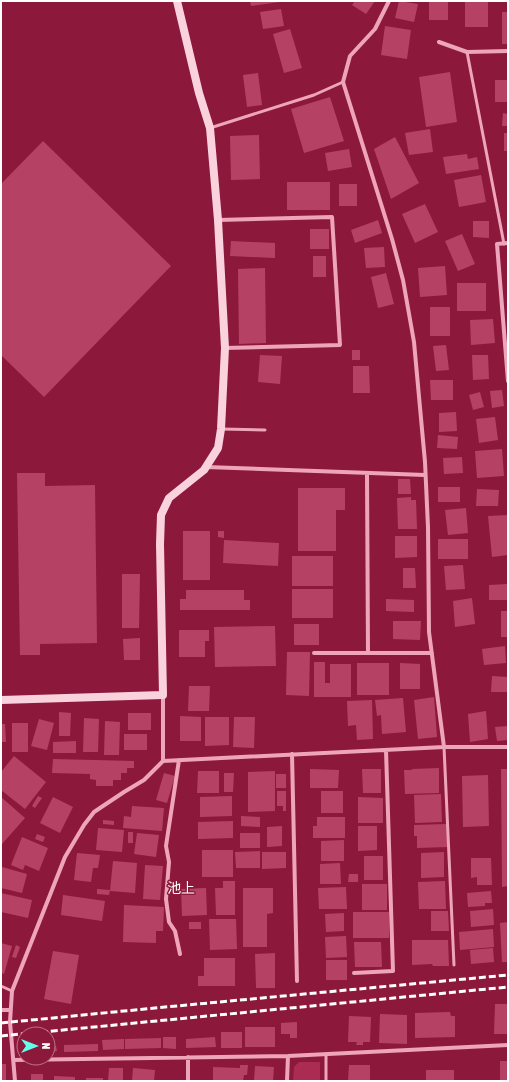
<svg xmlns="http://www.w3.org/2000/svg" width="509" height="1082" viewBox="0 0 509 1082" font-family="'Asap Condensed','Noto Sans JP',sans-serif">
<rect width="100%" height="100%" fill="#8c193b"/>
<!-- green -->
<path fill="#ab2c53" d="M299,1062H320V1081H293L294,1067Z"/>
<!-- building -->
<path fill="#b54264" d="M250,1H280V2L251,6Z
M355,1H375L366,14L352,5Z
M399,1L418,4L414,22L395,18Z
M465,1H488V27H465Z
M429,2H448V20H429Z
M281,9L284,26L263,29L260,12Z
M502,12H508V44H502Z
M385,26L411,30L407,59L381,55Z
M290,29L302,68L284,73L273,34Z
M450,72L457,122L426,127L419,77Z
M258,73L262,105L247,107L243,75Z
M495,80H508V102H495Z
M330,97L344,141L304,153L291,109Z
M503,113L508,114V126H502Z
M430,129L433,152L409,155L405,133Z
M504,133H508V151H504Z
M259,135L260,179L231,180L230,136Z
M395,137L419,183L391,199L374,149Z
M43,141L171,266L44,397L1,355V184Z
M349,149L352,167L328,171L325,153Z
M467,154L468,159L477,157L479,169L446,174L443,157Z
M481,175L486,202L459,207L454,180Z
M287,182H330V210H287Z
M339,184H357V206H339Z
M425,204L438,232L415,243L402,214Z
M378,220L382,233L355,243L351,230Z
M473,221H489V238L473,237Z
M310,229H329V249H310Z
M462,234L475,264L458,271L445,241Z
M231,241L275,243V258L230,256Z
M384,247L385,267L366,268L364,248Z
M313,256H326V277H313Z
M445,266L447,295L420,297L418,268Z
M265,268L266,343L239,344L238,269Z
M386,273L394,304L378,308L371,277Z
M457,283H486V311H457Z
M430,307H450V336H430Z
M493,319L495,343L471,345L470,320Z
M446,345L449,370L436,371L433,346Z
M352,350H360V360H352Z
M260,355L282,356L280,384L258,382Z
M472,355H488L489,379L473,380Z
M353,366H369L370,393H353Z
M430,380H453V400H431Z
M502,390L504,406L492,408L490,391Z
M480,392L484,407L473,410L469,395Z
M456,412L457,431L439,432V413Z
M495,417L498,440L479,443L476,419Z
M438,435L458,437L457,449L437,448Z
M502,449L504,476L477,478L475,451Z
M462,457L463,473L444,474L443,458Z
M17,473H45V486L95,485L97,643L40,644V655H20Z
M398,479H410L411,494H398Z
M438,487H460V502H438Z
M298,488H345V510H336V551H298Z
M477,489L499,490L498,506H476Z
M411,497V500H416L417,529H398L397,498Z
M466,508L468,533L448,535L445,510Z
M508,515V555L492,557L488,516Z
M183,531H210V580H183Z
M218,531H224V538L218,537Z
M395,536H417V557L395,558Z
M438,539H468V559H438Z
M224,540L279,543L278,566L223,563Z
M292,556H333V586H292Z
M463,565L465,589L446,590L444,566Z
M403,568H415L416,588H403Z
M122,574H140L139,628H122Z
M507,584V600H489V585Z
M292,589H333V618H292Z
M186,590H244V600H250V610H180V599H186Z
M472,598L475,624L455,627L453,601Z
M386,599L414,600V612L386,611Z
M501,611H508V637H501Z
M393,621H421L420,640L393,639Z
M294,624H319V645H294Z
M275,626L276,666L215,667L214,627Z
M179,630H209V641H205V657H179Z
M140,638V660H124L123,639Z
M505,646L506,663L484,665L482,649Z
M287,652H310L309,696L286,695Z
M314,662H325V683H330V664H351V697H314Z
M357,663H389V695H357Z
M400,663L420,664V689H400Z
M492,676L508,677V692H491Z
M189,686H210L209,711H188Z
M434,697L437,737L418,739L414,700Z
M403,698L406,732L382,734L381,715L377,716L375,700Z
M372,700L373,739L357,740L356,725L348,726L347,701Z
M486,711L488,739L470,742L468,714Z
M59,712L71,713L70,736H59Z
M128,713H151V730H128Z
M180,716L201,717V741H180Z
M205,717H229V745L205,746Z
M234,717H255L254,748L233,747Z
M84,718L99,719L98,752H83Z
M39,719L54,723L47,750L31,746Z
M105,721L120,722L119,755H104Z
M12,723H28V752H12Z
M1,724H5L6,742H1Z
M508,726V740L497,741L495,727Z
M124,734H147V750H124Z
M76,741V753H53V742Z
M14,756L46,782L25,809L1,790V772Z
M53,759L134,761V768H127V773H121V780H113V786H96V780L90,779V774L52,773Z
M439,768V793L405,794L404,770H412V769Z
M310,769L339,770L338,788H310Z
M362,769H381V793H363Z
M501,769H508V886L502,887Z
M198,771H219V793H197Z
M275,771V811L248,812V772Z
M164,773L175,776L167,803L156,800Z
M224,773H234L233,792H224Z
M276,774H286V788H276Z
M488,775L489,826L463,827L462,776Z
M277,791H286V811H283V806H277Z
M321,791H343V813H321Z
M441,794L442,822L415,823L414,795Z
M38,796L42,798L35,808L32,806Z
M232,796V816L200,817V797Z
M1,797L25,818L2,844L1,843Z
M53,797L73,807L60,833L40,823Z
M358,797L383,798V823H358Z
M132,806L164,808L162,831L123,828L124,816L131,817Z
M241,816L260,817V827L241,826Z
M317,817H345V838H313V826H317Z
M103,820L114,821V825L103,824Z
M233,821V838L198,839V822Z
M447,824L448,847L417,848V836H414V825Z
M282,826V846L267,847V827Z
M358,826H377V850L358,851Z
M98,828L124,830L122,852L96,850Z
M128,832H133V843H128Z
M137,833L159,835L156,857L134,854Z
M240,833H260V848H240Z
M37,834L45,837L43,842L35,839Z
M22,837L48,848L39,871L25,865L23,870L11,865Z
M344,840V861H321V841Z
M202,850H233V877H202Z
M260,851V868H236L235,852Z
M262,852H286V868L262,869Z
M444,852V877L421,878V853Z
M77,853L100,855L98,868H93L91,882L74,880Z
M364,856H383V880H364Z
M471,858H491L492,885H477V877L471,878Z
M113,861L137,863L135,893L110,891Z
M340,863L341,884H320V864Z
M145,865L163,866L160,900L143,899Z
M2,867L27,874L22,893L1,888V871Z
M349,874H358V882H348Z
M223,881H235V915H216L215,888H223Z
M445,881L446,909H419L418,882Z
M362,884H387V910H362Z
M346,887L347,909H319L318,888Z
M206,888L207,915L182,916L181,889Z
M243,888H273V913L267,914V947H243Z
M97,889L110,890L109,895L97,894Z
M491,891L492,903H485V906L468,907L467,893Z
M1,893L32,900L28,918L1,912Z
M63,895L105,901L102,921L61,915Z
M124,905L164,907L163,931H156V943L123,942Z
M493,909L494,925L471,927L470,911Z
M431,911H448L449,931H431Z
M353,912H389V938H353Z
M344,913V931L326,932L325,914Z
M209,919H236L237,949L210,950Z
M189,922H201V929H189Z
M508,922V962H502L500,923Z
M493,929L494,947L460,950L459,932Z
M346,936L347,957L326,958L325,937Z
M412,940H448L449,966H433L432,964L412,965Z
M354,942H381L382,967H355Z
M1,943L12,946L4,974L1,973Z
M16,945L20,947L16,958L12,957Z
M493,948L494,962L471,964L470,950Z
M53,951L79,955L71,1004L44,999Z
M275,953V988H256L255,954Z
M204,958H235V986H198V976H204Z
M326,960H347V980H326Z
M495,1004H508V1034H494Z
M450,1012L451,1016H455V1037L415,1038V1013Z
M380,1014L407,1015V1044L379,1043Z
M349,1016L371,1017L370,1042H363V1045H356L357,1042H348Z
M297,1022V1038H290V1034H281V1023Z
M245,1027H275V1047H245Z
M221,1032H242V1048H221Z
M163,1037H176V1049L163,1048Z
M215,1037L216,1047L186,1048V1039Z
M161,1038V1048L125,1049V1039Z
M124,1039V1049L103,1050L102,1040Z
M98,1044V1051L64,1052V1045Z
M56,1046L57,1051L48,1052V1047Z
M500,1061H508V1081H500Z
M1,1064H6V1081H1Z
M240,1065H248L247,1075H244L243,1081H213V1067L240,1068Z
M349,1065H370V1081H348Z
M255,1066L274,1067L273,1081H254Z
M109,1068H123V1081H108Z
M133,1068L155,1070L154,1081H132Z
M426,1070H454V1081H426Z
M31,1074H43V1081H31Z
M54,1076L75,1077V1081H54Z
M86,1078H103V1081H86Z"/>
<g fill="none" stroke-linecap="round" stroke-linejoin="round">
<!-- lane -->
<path stroke="#eea5bb" stroke-width="3" d="M467,52L504,244
M210,128L314,95L343,82
M221,429L265,430
M444,747L454,965
M1,986L12,991
M326,1081V1054"/>
<!-- street -->
<path stroke="#eea5bb" stroke-width="4" d="M389,1L375,29L350,56L343,82L392,239L403,280L414,342L425,462L428,527L429,632L444,747
M439,42L467,52L508,51
M218,220L332,217L340,345L225,348
M508,243L497,244L508,381
M206,467L425,475
M367,473L368,653
M314,653H432
M163,695V761
M292,754L297,981
M179,760L166,846L169,862L166,899L169,922L175,931L180,954
M354,973L393,971L386,750
M1,1010H10
M13,1060L288,1056L508,1045
M15,1081L10,1022L12,991L65,857L84,825L94,812L124,792L144,780L163,761L444,747H508
M188,1081V1057
M287,1081L288,1056"/>
<!-- secondary -->
<path stroke="#fad2dd" stroke-width="8" d="M1,700L163,695L160,544L161,515L169,498L204,470L218,448L221,429L225,348L218,220L210,128L199,93L177,1"/>
<!-- rail -->
<path stroke="#fff" stroke-width="3" stroke-dasharray="7 3" stroke-linecap="butt" d="M1,1023L155,1008L508,975
M1,1036L508,987"/>
</g>
<g text-anchor="middle" dominant-baseline="central" stroke-width="3" stroke-linejoin="round" paint-order="stroke">
<!-- neighbourhood labels -->
<g font-size="14" fill="#fff" stroke="#8c193b">
<text x="181" y="888">池上</text>
</g>
</g>
<!-- border -->
<rect width="509" height="1082" fill="none" stroke="#ffffff" stroke-width="4"/>
<!-- north arrow -->
<g transform="translate(36 1046) rotate(90)"><circle r="19" fill="#8c193b" stroke="#ba7589"/>
<path d="M0-3L7 15L0 10L-7 15Z" fill="#62ffe9"/>
<text y="-6" font-size="11" font-weight="bold" text-anchor="middle" fill="#ffffff">N</text>
</g>
</svg>
